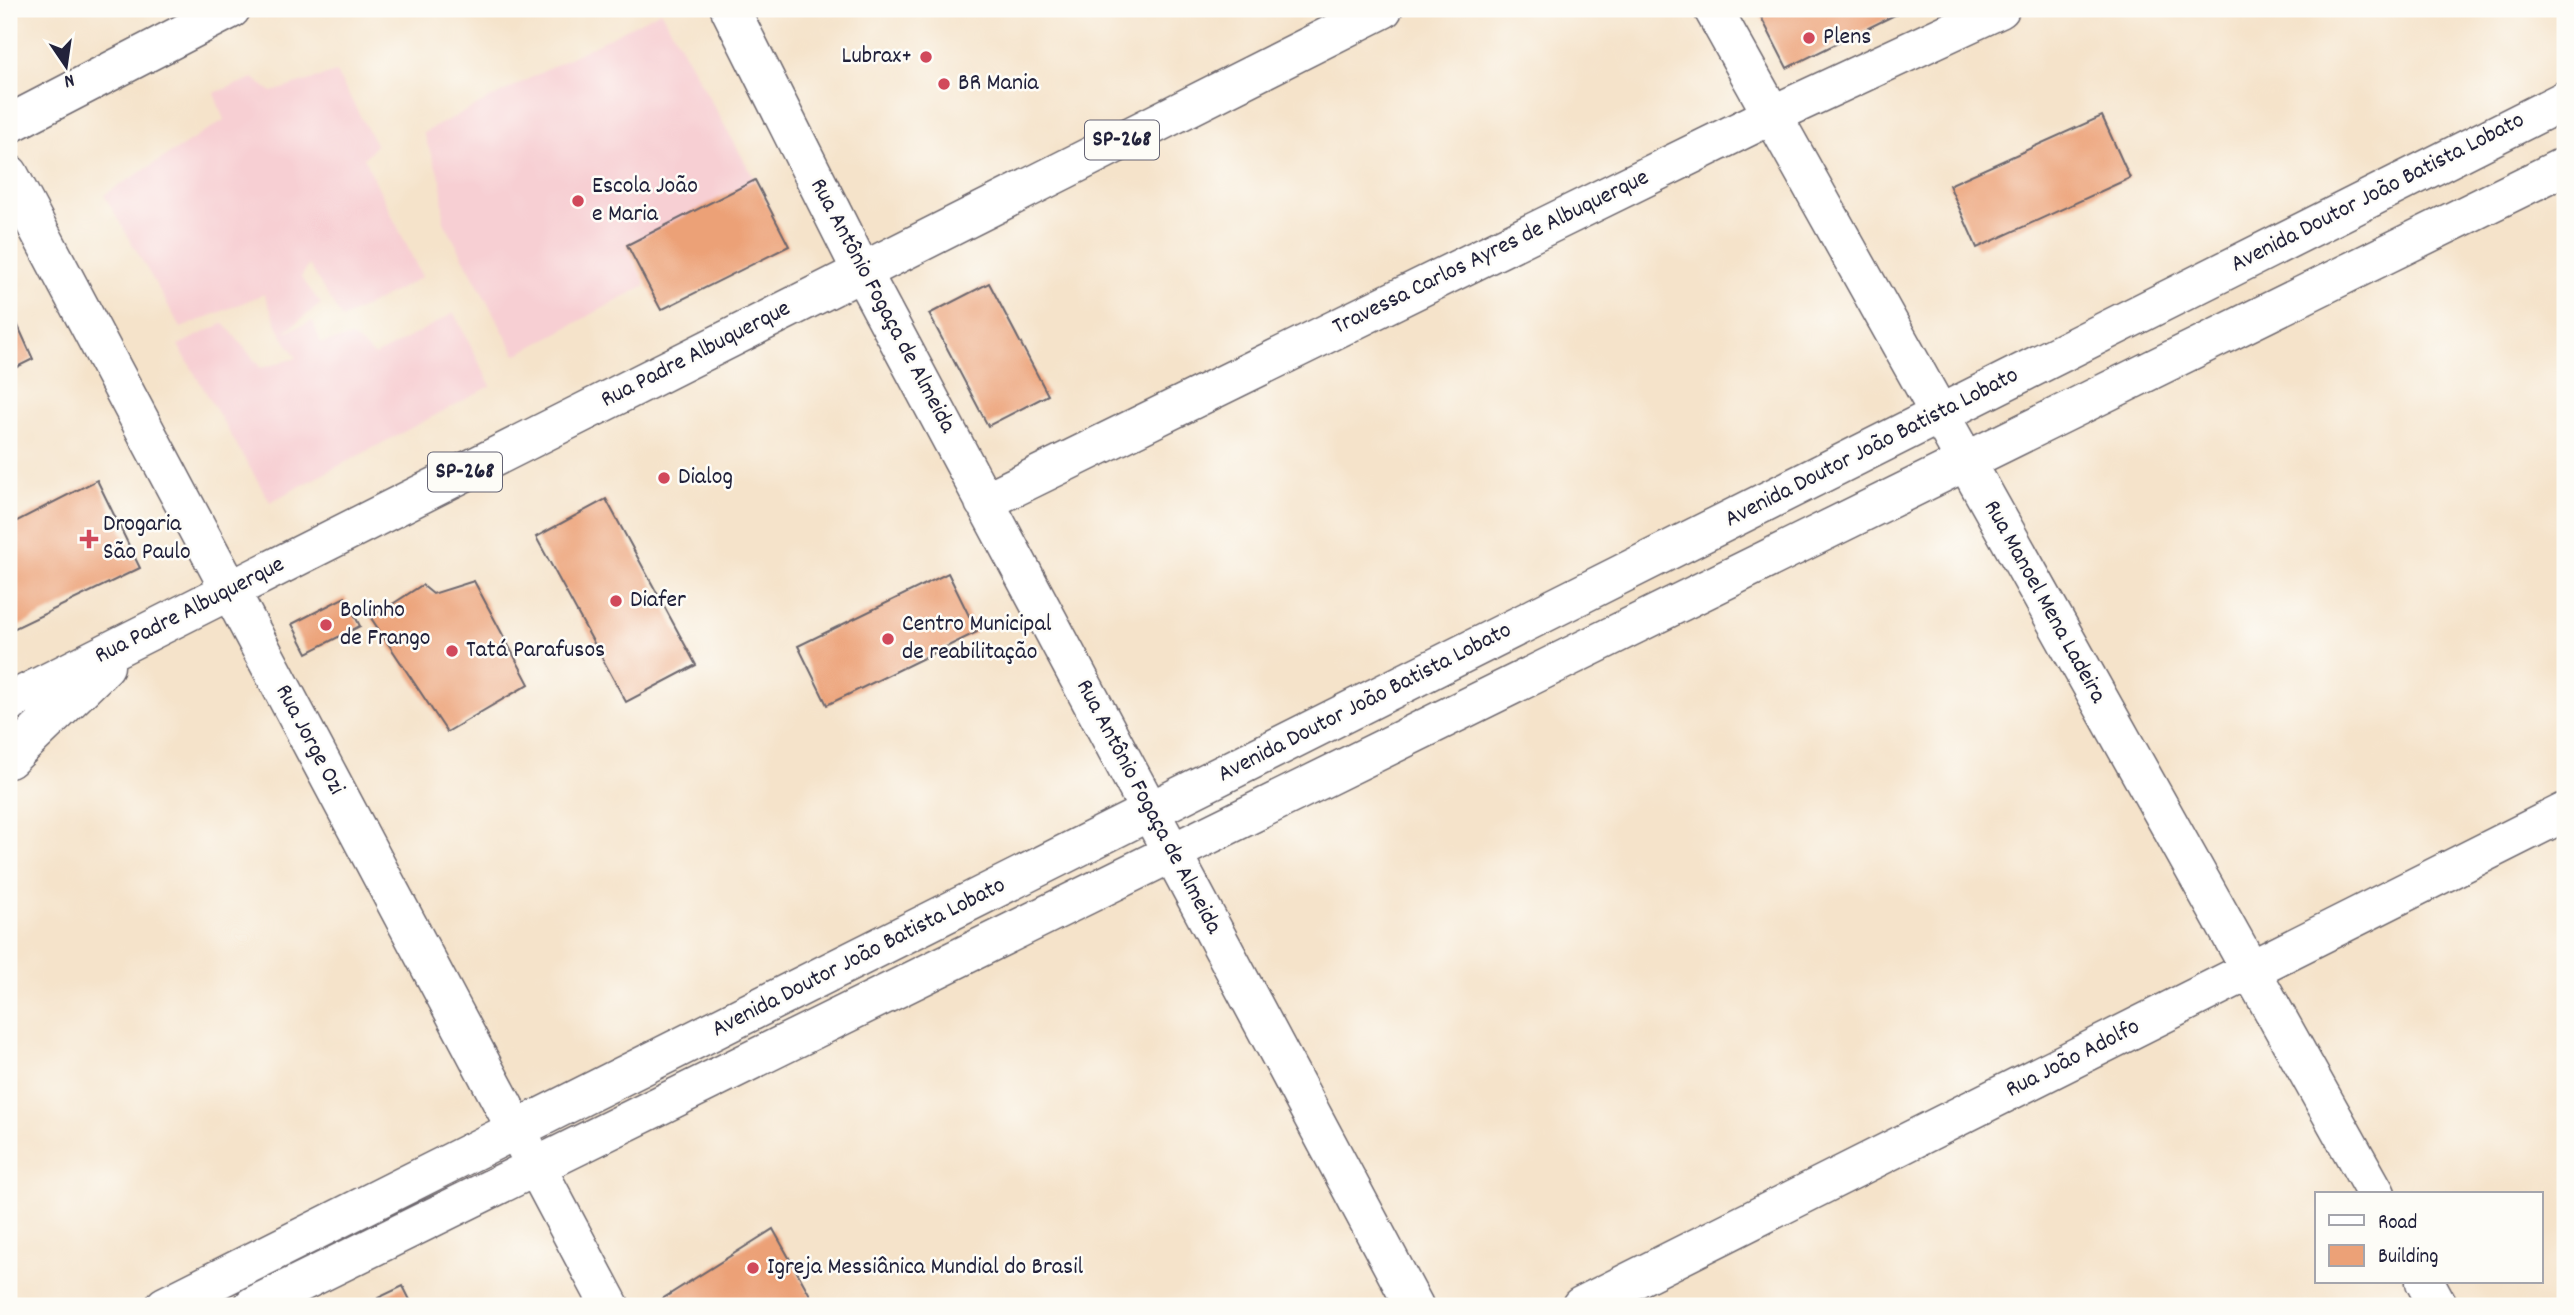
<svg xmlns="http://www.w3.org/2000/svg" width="2574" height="1315" viewBox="0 0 2574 1315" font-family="Dekko,sans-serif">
<rect width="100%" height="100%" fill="#fdfcf7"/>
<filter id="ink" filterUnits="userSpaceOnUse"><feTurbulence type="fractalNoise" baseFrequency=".0143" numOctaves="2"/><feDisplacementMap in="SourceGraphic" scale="14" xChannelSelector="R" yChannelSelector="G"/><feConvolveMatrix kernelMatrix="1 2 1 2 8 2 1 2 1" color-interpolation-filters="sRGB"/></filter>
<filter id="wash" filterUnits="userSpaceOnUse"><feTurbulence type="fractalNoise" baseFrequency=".00686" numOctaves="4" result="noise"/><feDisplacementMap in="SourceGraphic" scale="28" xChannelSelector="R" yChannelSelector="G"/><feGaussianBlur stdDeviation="1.57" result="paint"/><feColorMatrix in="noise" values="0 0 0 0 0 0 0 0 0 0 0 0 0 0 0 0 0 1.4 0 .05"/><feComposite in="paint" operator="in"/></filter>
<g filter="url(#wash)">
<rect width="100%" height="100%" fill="#f5e3ca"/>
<!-- built -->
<path fill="#f7cfd3" d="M661,11L755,180L627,245L646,285L516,355L444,222L441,180L423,133Z
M336,72L376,145L364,158L422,277L342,319L309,265L301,277L321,304L284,332L313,321L321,343L352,337L375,356L454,313L491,386L270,502L178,345L224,323L261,368L297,358L281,334L264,294L181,328L104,195L224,120L214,93L253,78L272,92Z"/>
<g id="blocks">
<!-- building -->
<path fill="#eca177" d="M1757,9H1907L1787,68Z
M2102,116L2130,178L1977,248L1949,185Z
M755,180L789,246L661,310L627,245Z
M989,283L1048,395L988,426L929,314Z
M9,306L33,359L9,371Z
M97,480L140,568L9,631V525Z
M606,499L696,665L626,702L536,537Z
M948,573L977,632L827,705L798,646Z
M474,581L529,684L447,732L371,618L422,585L433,594Z
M345,597L360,626L307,653L292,624Z
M773,1229L816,1306H651Z
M403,1286L413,1306H382L378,1298Z"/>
</g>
</g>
<g filter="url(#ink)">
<use href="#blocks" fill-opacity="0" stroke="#6c666d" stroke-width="2"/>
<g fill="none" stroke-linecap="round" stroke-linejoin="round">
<!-- street casing -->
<g stroke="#6c666d" stroke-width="41">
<path id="street" d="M730,9L862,272L1414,1306
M1713,9L2376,1194
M9,124L231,9
M9,174L610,1306
M984,502L1772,115L2000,9
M2425,1282L2438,1306
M165,1306L2565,100
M253,1306L2565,166
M1581,1306L2565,812"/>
</g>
<!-- primary casing -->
<g stroke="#6c666d" stroke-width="41">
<path id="primary" d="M9,702L1383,9
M9,759L105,666"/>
</g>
<!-- street -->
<use href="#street" stroke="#fff" stroke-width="38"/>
<!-- primary -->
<use href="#primary" stroke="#fff" stroke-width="38"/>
</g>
</g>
<!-- markers -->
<g fill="#d1495b" stroke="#fdfcf7" stroke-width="2.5">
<circle cx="1809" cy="38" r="7"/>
<circle cx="926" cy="57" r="7"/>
<circle cx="944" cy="84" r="7"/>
<circle cx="578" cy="201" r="7"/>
<circle cx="664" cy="478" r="7"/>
<path d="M85.5 528.5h7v7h7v7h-7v7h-7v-7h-7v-7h7z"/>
<circle cx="616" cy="601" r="7"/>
<circle cx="326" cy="625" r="7"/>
<circle cx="888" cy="639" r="7"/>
<circle cx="452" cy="651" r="7"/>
<circle cx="753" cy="1268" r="7"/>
</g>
<g text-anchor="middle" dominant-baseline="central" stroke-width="5" stroke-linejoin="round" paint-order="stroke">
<!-- shield labels -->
<g fill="#fdfcf7" stroke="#646373" stroke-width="2">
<rect x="1085" y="120.5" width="74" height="39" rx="5"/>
<rect x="428" y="452.5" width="74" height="39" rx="5"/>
</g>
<g font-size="23" font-weight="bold" fill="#22223b">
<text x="1122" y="140">SP-268</text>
<text x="465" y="472">SP-268</text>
</g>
<!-- poi labels -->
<g font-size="24" fill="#22223b" stroke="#fdfcf7" text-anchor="start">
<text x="1823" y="38">Plens</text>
<text x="912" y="57" text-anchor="end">Lubrax+</text>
<text x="958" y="84">BR Mania</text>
<text x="592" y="187">Escola João<tspan x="592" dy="28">e Maria</tspan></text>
<text x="678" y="478">Dialog</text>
<text x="103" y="525">Drogaria<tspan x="103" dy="28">São Paulo</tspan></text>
<text x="630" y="601">Diafer</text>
<text x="340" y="611">Bolinho<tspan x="340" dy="28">de Frango</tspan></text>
<text x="902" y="625">Centro Municipal<tspan x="902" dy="28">de reabilitação</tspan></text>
<text x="466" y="651">Tatá Parafusos</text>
<text x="767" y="1268">Igreja Messiânica Mundial do Brasil</text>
</g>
<!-- street labels -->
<g font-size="24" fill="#22223b" stroke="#fdfcf7">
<text transform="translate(2378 193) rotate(-27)">Avenida Doutor João Batista Lobato</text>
<text transform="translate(1491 253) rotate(-26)">Travessa Carlos Ayres de Albuquerque</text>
<text transform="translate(882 306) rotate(62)">Rua Antônio Fogaça de Almeida</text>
<text transform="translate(696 355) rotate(-27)">Rua Padre Albuquerque</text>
<text transform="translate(1872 448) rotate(-27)">Avenida Doutor João Batista Lobato</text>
<text transform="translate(2044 602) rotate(61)">Rua Manoel Mena Ladeira</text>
<text transform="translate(190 611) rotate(-27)">Rua Padre Albuquerque</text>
<text transform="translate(1365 703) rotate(-27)">Avenida Doutor João Batista Lobato</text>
<text transform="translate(309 740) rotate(62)">Rua Jorge Ozi</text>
<text transform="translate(1148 807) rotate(62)">Rua Antônio Fogaça de Almeida</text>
<text transform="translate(859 958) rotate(-27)">Avenida Doutor João Batista Lobato</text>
<text transform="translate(2073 1059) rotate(-27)">Rua João Adolfo</text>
</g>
</g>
<!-- margin -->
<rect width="2574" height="1315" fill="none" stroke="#fdfcf7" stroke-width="35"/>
<!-- legend -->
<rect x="2315" y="1192" width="228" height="91" fill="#fdfcf7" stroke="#a5a5ac" stroke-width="2"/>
<rect x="2329" y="1215" width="35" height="10" fill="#ffffff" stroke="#a5a5ac" stroke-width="2"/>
<text x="2378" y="1228" font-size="21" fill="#22223b">Road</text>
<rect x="2329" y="1245" width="35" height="21" fill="#eca177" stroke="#a5a5ac" stroke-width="2"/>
<text x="2378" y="1262" font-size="21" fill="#22223b">Building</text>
<!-- north arrow -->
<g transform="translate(66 66) rotate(167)" stroke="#fdfcf7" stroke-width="5" paint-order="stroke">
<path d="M0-5L12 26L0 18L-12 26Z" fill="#22223b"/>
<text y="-10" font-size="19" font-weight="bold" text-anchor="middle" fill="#22223b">N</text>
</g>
</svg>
